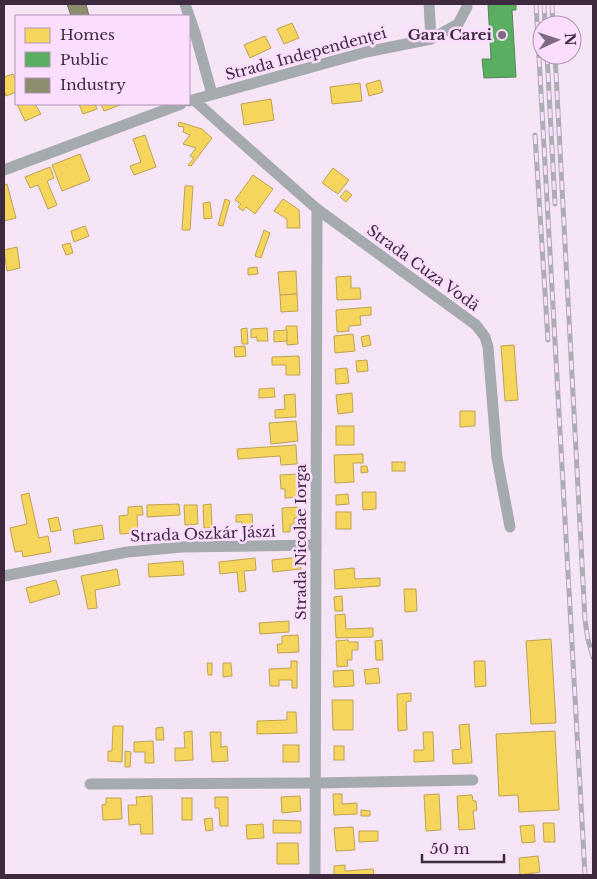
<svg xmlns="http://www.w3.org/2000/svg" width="597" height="879" font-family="'Libre Baskerville',serif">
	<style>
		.homes { fill: #f6d55c; stroke: #bea253 }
		.public { fill: #5aae61; stroke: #518657 }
		.industry { fill: #8c8c6e; stroke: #746f60 }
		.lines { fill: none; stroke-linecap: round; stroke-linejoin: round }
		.minor { stroke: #a5aaaf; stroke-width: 11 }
		.rail-casing { stroke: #aeacb5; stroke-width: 5 }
		.rail { stroke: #fbddfe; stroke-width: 3; stroke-dasharray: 9; stroke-linecap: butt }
		.poi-dot { fill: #7d6b7f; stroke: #fbddfe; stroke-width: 2 }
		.labels { text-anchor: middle; stroke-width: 5; stroke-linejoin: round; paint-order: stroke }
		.poi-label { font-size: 15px; font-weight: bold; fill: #3d2a3f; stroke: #fbddfe; text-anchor: end }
		.street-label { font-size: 15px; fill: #3d2a3f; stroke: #fbddfe }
	</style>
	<rect width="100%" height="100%" fill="#f5e5f6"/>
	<g class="homes">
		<path d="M292 23 299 38 284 44 277 29Z"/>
		<path d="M265 36 271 48 250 58 244 45Z"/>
		<path d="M13 74 16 81V92L6 96 4 91V77Z"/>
		<path d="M380 80 383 92 369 96 366 84Z"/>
		<path d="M360 83 362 101 332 104 330 87Z"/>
		<path d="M271 99 274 120 244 125 241 104Z"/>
		<path d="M17 104H35L41 114 25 121Z"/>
		<path d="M79 104H95L97 109 83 114Z"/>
		<path d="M101 104H123L104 111Z"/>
		<path d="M179 122 202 129 212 138 191 166 188 165 194 158 190 156 196 148 183 144 190 135 183 132 184 127 178 126Z"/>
		<path d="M145 135 156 167 134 175 130 166 141 162 133 139Z"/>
		<path d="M80 154 90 180 62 191 52 165Z"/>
		<path d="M50 167 54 178 47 181 57 205 48 209 38 185 30 188 25 177Z"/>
		<path d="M333 168 349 180 338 194 322 183Z"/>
		<path d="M253 175 273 189 255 214 246 207 243 211 238 207 241 204 235 200Z"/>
		<path d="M7 184 16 218 4 221V185Z"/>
		<path d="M185 186H193L190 230H182Z"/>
		<path d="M346 190 352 195 346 202 340 197Z"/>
		<path d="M225 199 230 201 223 226 218 225Z"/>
		<path d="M283 199 299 210 300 228H287V219L274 211Z"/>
		<path d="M210 202 212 218 204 219 203 203Z"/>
		<path d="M85 226 89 236 74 242 71 231Z"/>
		<path d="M264 230 270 233 261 258 255 256Z"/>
		<path d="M70 243 73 253 66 255 62 245Z"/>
		<path d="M17 247 20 268 7 271 4 250Z"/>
		<path d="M257 267 258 274 248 275V268Z"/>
		<path d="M296 271 297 294 280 295 278 272Z"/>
		<path d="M351 276V288H360L361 299 337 300 336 277Z"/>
		<path d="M297 294 298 311 281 312 280 295Z"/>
		<path d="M371 307V315L360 316 361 325 349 326V331L337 332 336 310Z"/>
		<path d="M286 326H297L298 344 287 345Z"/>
		<path d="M247 328 248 344H242L241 329Z"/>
		<path d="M267 328 268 341H257V337L251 338V329Z"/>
		<path d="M287 330V341L274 342V331Z"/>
		<path d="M353 334 355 351 335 353 334 336Z"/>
		<path d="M369 335 371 345 363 347 361 337Z"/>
		<path d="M514 345 518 400 505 401 501 346Z"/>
		<path d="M245 346 246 356 235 357 234 347Z"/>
		<path d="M299 356 300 375H286V365H272V357Z"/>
		<path d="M367 360 368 371 357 372 356 361Z"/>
		<path d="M347 368 349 383 336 384 335 369Z"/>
		<path d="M274 388 275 397 259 398V389Z"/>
		<path d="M352 393 353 412 338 414 336 395Z"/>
		<path d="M295 394 296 417 275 418V410L285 409 284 395Z"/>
		<path d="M460 411H475V426L460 427Z"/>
		<path d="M296 421 298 441 271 444 269 423Z"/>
		<rect x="336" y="426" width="18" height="19"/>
		<path d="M296 445 297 464 281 465 280 456 238 459 237 449Z"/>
		<path d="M363 454V463H353L354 482 335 483 334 455Z"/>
		<rect x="392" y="462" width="13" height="9"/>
		<path d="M361 466H367L368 472 361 473Z"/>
		<path d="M300 474V497L285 498V489H281L280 475Z"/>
		<path d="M362 492H376V509L363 510Z"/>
		<path d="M29 493 39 538 48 536 51 552 23 557 22 551 15 552 10 528 27 524 21 495Z"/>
		<path d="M348 494 349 504 336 505V495Z"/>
		<path d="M179 504 180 515 147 517V505Z"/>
		<path d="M211 504 212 528H204L203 505Z"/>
		<path d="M184 505H197L198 524 185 525Z"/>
		<path d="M142 506 143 515H137L138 533 120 534 119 516 128 515V507Z"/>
		<path d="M298 507V518H294V525H290V532H283L282 508Z"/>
		<rect x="336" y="512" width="15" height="17"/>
		<path d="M252 514 253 531H242V522H236V515Z"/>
		<path d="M58 517 61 530 51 532 48 519Z"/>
		<path d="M102 525 104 539 75 544 73 530Z"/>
		<path d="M300 557 301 569 273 572 272 560Z"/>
		<path d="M255 558 256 570 244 571 246 591 239 592 237 572 220 574 219 562Z"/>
		<path d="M183 561 184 575 149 577 148 564Z"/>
		<path d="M354 568 355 579 380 578V586L335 589 334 570Z"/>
		<path d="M117 569 120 585 95 590 97 608 88 609 81 576Z"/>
		<path d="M56 580 60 594 30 603 26 588Z"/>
		<path d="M404 589H416L417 611 405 612Z"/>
		<path d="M342 596 343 611H335L334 597Z"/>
		<path d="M345 614 346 629 373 628V637L336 638 335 615Z"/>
		<path d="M289 621V632L260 634 259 623Z"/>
		<path d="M298 635 299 652 278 653 277 644H282V636Z"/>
		<path d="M551 639 556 723 531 724 526 641Z"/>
		<path d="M348 640 349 642H358V650H352V660H347L348 666 337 667 336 641Z"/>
		<path d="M382 640 383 660H376L375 641Z"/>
		<path d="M291 661H297V688H292V680H279V686H270L269 669 291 668Z"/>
		<path d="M474 661H485L486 686 475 687Z"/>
		<path d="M207 663H212V675H208Z"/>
		<path d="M223 663H231L232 676 223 677Z"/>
		<path d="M378 668 380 683 366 684 364 670Z"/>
		<path d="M353 670 354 686 334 687 333 671Z"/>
		<path d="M411 693V701L406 702 407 730 398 731 397 694Z"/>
		<path d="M332 700H353V730H333Z"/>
		<path d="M287 712H296L297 733 257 734V721L287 720Z"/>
		<path d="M469 724 472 763 453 764 452 750 461 749 459 725Z"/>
		<path d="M113 726H123L122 762 108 761V751H112Z"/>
		<path d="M163 727 164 740H156V728Z"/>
		<path d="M192 731 193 760 175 761V748H185L184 732Z"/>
		<path d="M555 731 559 810 519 812 518 795 499 796 496 734Z"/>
		<path d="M210 732H221V747L227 746 228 761 212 762Z"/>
		<path d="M423 732H433L434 761 414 762V750H424Z"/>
		<path d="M153 741 154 763H145V752H134V742Z"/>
		<rect x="283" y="745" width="16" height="17"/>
		<rect x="334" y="746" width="10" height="14"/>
		<path d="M125 751 131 752 130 767H125Z"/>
		<path d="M333 794H342V804L357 803V814L334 815Z"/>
		<path d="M439 794 441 830 426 831 424 795Z"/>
		<path d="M472 795 473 801H476L477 810 473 811 475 829 459 830 457 796Z"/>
		<path d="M152 796 153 834H141L140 824 129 825 128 805H137L136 797Z"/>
		<path d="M300 796 301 811 282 813 281 797Z"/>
		<path d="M215 797H228V826H220L219 808H215Z"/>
		<path d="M106 798H121L122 819 103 820 102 805 106 804Z"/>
		<rect x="182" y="798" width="10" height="22"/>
		<path d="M361 810 370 811V816H361Z"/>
		<path d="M212 818 213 830 206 831 204 819Z"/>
		<path d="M273 820 301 821V833H273Z"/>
		<path d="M543 823H554L555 842H544Z"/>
		<path d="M263 824 264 838 247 839 246 825Z"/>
		<path d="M534 825 535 842 522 843 520 826Z"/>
		<path d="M353 827 355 850 336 851 334 828Z"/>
		<path d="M359 831H378V841L359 842Z"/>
		<path d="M277 843H298L299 864H277Z"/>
		<path d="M538 856 540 872 520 875 519 858Z"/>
		<path d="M345 865V871L373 869 374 875H334V866Z"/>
	</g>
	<path class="public" d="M488 4H516V10H512L516 77 484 78 482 59H491Z"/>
	<path class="industry" d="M67 4H86L89 16H71Z"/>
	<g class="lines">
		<g class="minor">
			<path d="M185 4 195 33 212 94"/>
			<path d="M429 4 431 39"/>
			<path d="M194 100 223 126 317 209 476 325 485 337 488 347 497 458 510 527"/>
			<path d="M189 101 366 52 431 39 458 24 467 7V4"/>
			<path d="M4 170 181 104"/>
			<path d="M4 576 127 552 182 547 316 545"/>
			<path d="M90 784 316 783 473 780"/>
			<path d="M315 875 317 209"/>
		</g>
		<g class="rail-casing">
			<g id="rail">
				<path d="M536 4 585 875"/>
				<path d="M544 4 545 25"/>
				<path d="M552 4 553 25"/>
				<path d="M547 55 555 204"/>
				<path d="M555 55 585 620 588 640 593 657"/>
				<path d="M535 135 548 340"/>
			</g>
		</g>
		<use href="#rail" class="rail"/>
	</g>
	<circle class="poi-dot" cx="502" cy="35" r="5"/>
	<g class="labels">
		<g class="poi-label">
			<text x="492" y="40">Gara Carei</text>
		</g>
		<g class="street-label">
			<text transform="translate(306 54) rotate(-15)" y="5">Strada Independenței</text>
			<text transform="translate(423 268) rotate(36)" y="5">Strada Cuza Vodă</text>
			<text transform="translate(203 534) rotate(-2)" y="5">Strada Oszkár Jászi</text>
			<text transform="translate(301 542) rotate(-90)" y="5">Strada Nicolae Iorga</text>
		</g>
	</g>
	<rect width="597" height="879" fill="none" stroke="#3d2a3f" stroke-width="10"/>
	<rect x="15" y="15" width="175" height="90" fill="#fbddfe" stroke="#af95b2"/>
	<rect x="25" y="28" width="25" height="15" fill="#f6d55c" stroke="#af95b2"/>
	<text x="60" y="40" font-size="15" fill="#3d2a3f">Homes</text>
	<rect x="25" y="52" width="25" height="15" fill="#5aae61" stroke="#af95b2"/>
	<text x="60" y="65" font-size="15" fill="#3d2a3f">Public</text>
	<rect x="25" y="78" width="25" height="15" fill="#8c8c6e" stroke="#af95b2"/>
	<text x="60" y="90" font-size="15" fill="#3d2a3f">Industry</text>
	<g transform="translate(557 40) rotate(87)"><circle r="24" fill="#fbddfe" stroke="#af95b2"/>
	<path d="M0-4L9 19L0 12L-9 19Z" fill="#7d6b7f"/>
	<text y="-8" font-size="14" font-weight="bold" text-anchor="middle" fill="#3d2a3f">N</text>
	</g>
	<path d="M422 854v8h82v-8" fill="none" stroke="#3d2a3f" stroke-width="2.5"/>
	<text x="430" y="854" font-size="15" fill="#3d2a3f" stroke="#fbddfe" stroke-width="4" paint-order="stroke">50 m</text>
</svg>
